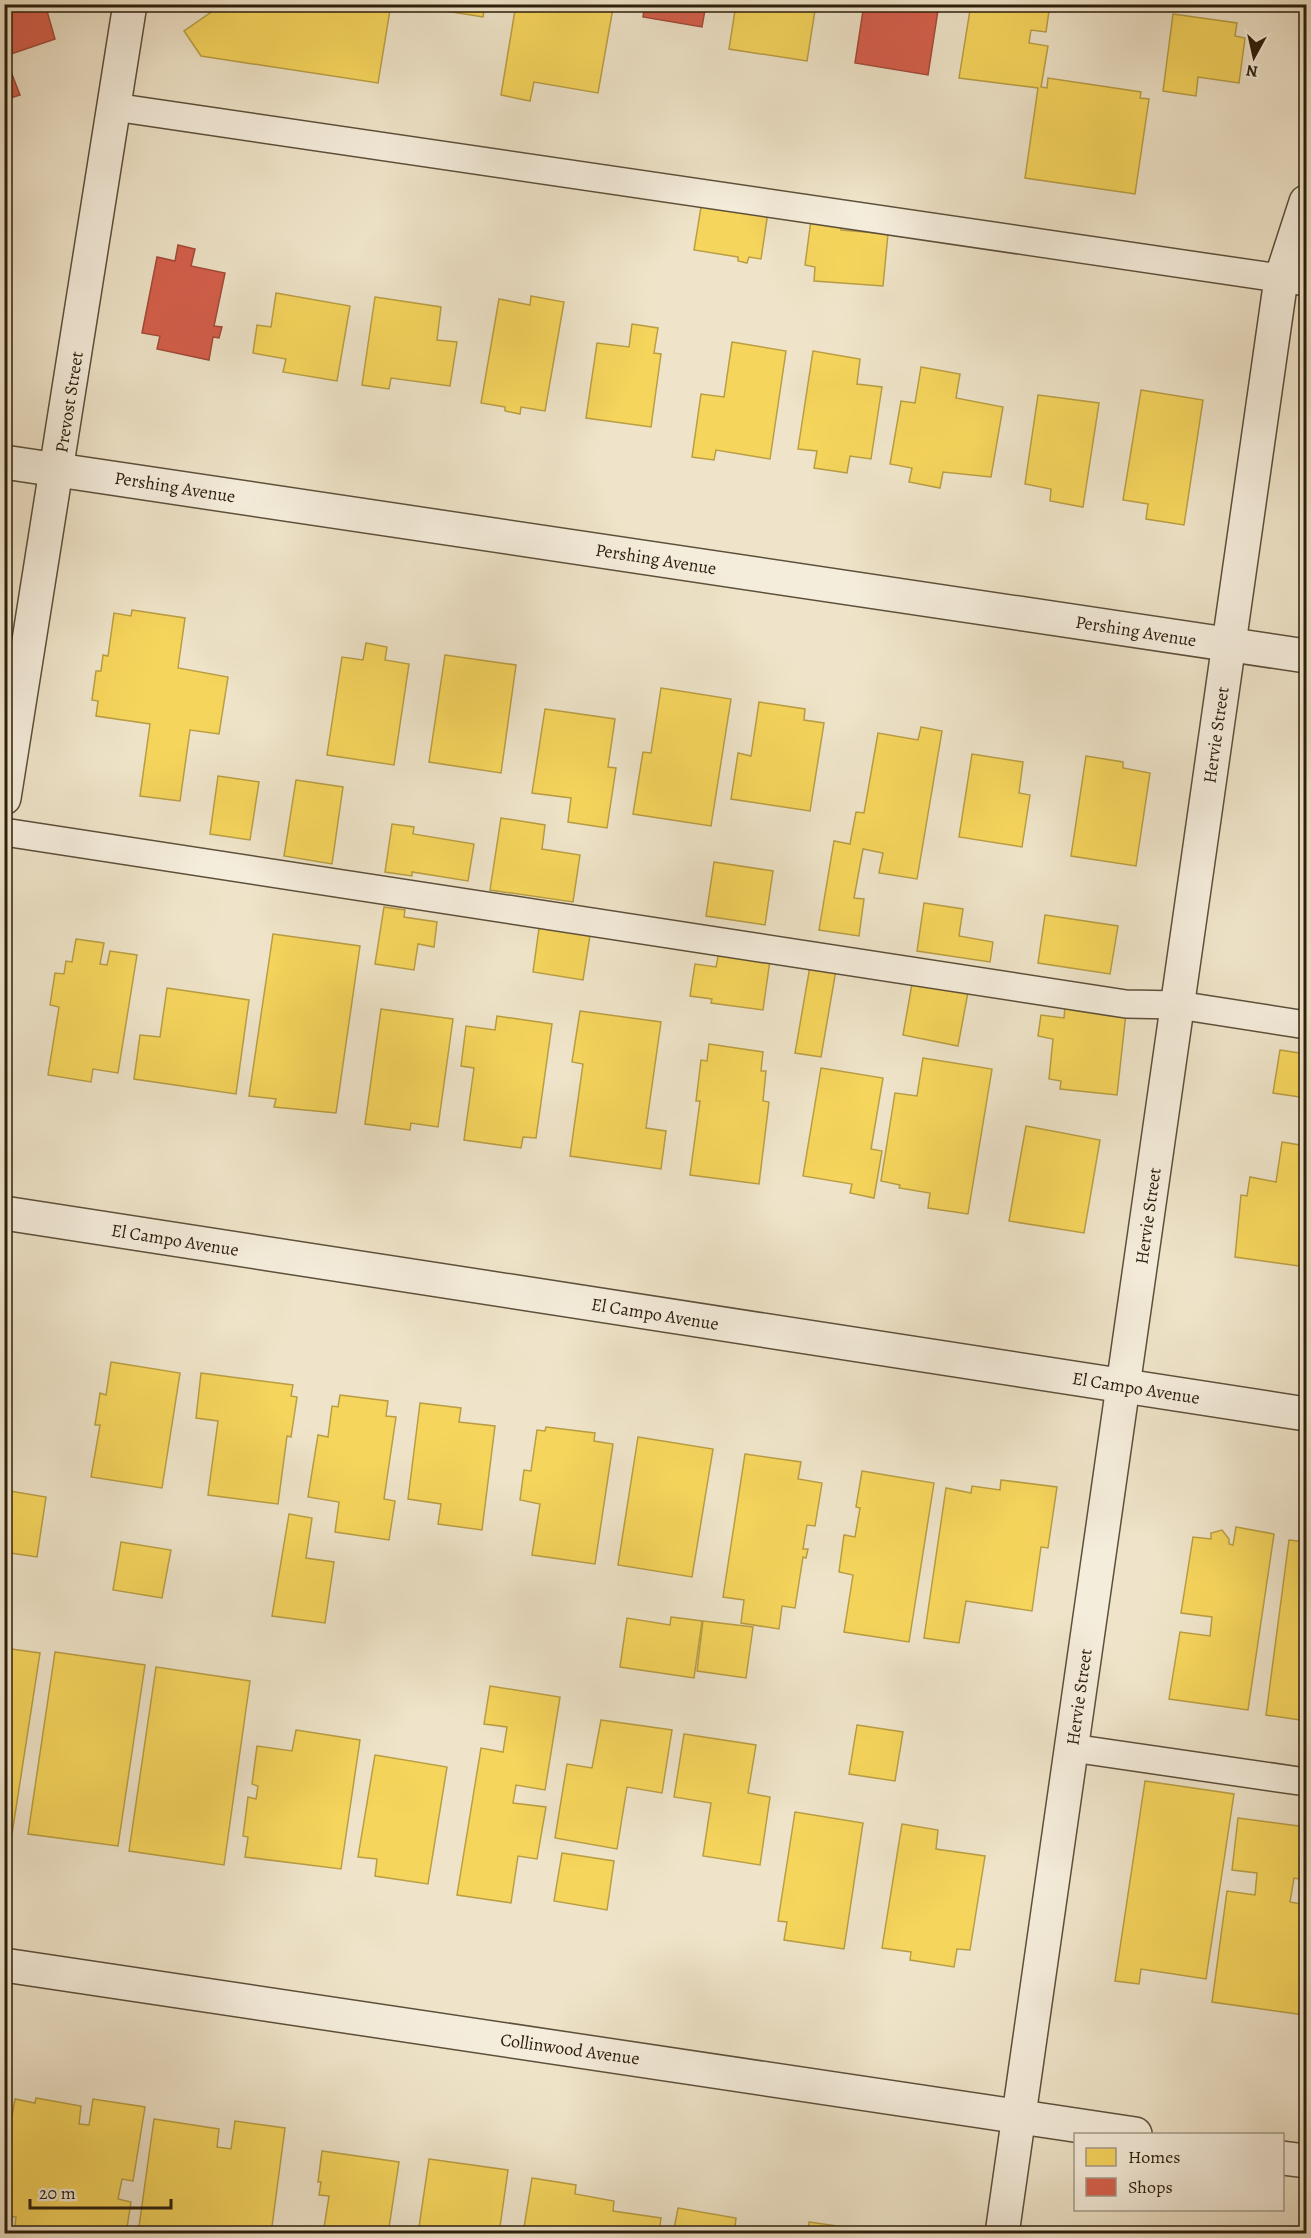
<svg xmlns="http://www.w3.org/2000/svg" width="1311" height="2238" font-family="Alegreya,serif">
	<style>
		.homes { fill: #f6d55c; stroke: #b99e44; stroke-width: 1.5 }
		.shops { fill: #d6604d; stroke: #a34c39; stroke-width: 1.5 }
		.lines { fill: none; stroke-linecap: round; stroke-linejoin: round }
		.service-casing { stroke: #5d503a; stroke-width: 30 }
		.minor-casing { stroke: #5d503a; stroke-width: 36 }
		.service { stroke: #f5eddc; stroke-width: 27 }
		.minor { stroke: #f5eddc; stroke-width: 33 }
		.labels { text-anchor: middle; stroke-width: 6; stroke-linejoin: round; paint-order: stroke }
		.street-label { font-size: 18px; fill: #2c1e0b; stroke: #f5eddc }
	</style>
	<rect width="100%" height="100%" fill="#efe4c9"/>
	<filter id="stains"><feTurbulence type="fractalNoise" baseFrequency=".00333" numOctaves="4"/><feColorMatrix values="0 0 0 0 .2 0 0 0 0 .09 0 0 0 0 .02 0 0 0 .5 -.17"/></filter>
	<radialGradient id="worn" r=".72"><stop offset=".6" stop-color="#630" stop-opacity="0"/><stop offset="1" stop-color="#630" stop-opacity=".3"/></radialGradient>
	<g class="homes">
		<path d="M223 4H391L378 83 201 56 184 31Z"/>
		<path d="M401 4H485L483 17Z"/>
		<path d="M516 4H590L613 8 598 93 534 82 530 101 501 95Z"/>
		<path d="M736 4H816L807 61 729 49Z"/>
		<path d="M971 4H1050L1046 32 1031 30 1029 43 1048 46 1041 87 1047 88 1048 78 1141 92 1140 98 1149 99 1135 194 1025 178 1038 88 959 78Z"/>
		<path d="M1173 14 1237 23 1235 36 1245 38 1239 83 1198 77 1196 96 1163 91Z"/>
		<path d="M702 201 768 212 761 259 749 257 747 263 738 261V257L694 250Z"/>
		<path d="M811 220 841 225V230L888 234 883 286 814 281 815 267 805 265Z"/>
		<path d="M276 293 350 306 337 381 283 372 286 359 253 353 257 325 271 327Z"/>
		<path d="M531 296 564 302 545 411 521 407 520 414 505 411V407L481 403 499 299 530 305Z"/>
		<path d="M375 297 441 307 437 340 457 342 450 386 391 378 389 389 362 385Z"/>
		<path d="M632 324 658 328 654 353 661 354 651 427 586 418 597 343 629 347Z"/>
		<path d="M732 342 786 351 770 459 716 450 714 460 692 457 701 394 724 397Z"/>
		<path d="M813 351 860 359 857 384 882 387 871 459 850 456 847 473 814 468 817 451 798 449Z"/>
		<path d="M921 367 960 374 956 398 1003 407 991 477 943 472 940 488 909 482 912 468 890 464 901 401 915 403Z"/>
		<path d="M1141 390 1203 400 1184 525 1146 519 1148 504 1123 500Z"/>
		<path d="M1038 395 1099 403 1083 507 1050 501 1051 489 1025 484Z"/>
		<path d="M132 610 185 618 178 668 228 677 219 734 190 730 180 801 140 796 150 724 96 716 98 701 92 700 96 671H101L103 655 108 656 114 613 131 616Z"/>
		<path d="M366 643 387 647 385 660 409 664 394 765 327 755 342 657 363 660Z"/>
		<path d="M445 655 516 665 501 773 429 762Z"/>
		<path d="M661 688 731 699 711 826 633 814 643 752 651 753Z"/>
		<path d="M759 702 805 709 804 720 824 723 810 811 731 799 738 753 751 756Z"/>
		<path d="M545 709 615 719 608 767 616 768 607 828 568 822 571 798 532 793Z"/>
		<path d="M921 727 942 731 917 879 879 873 883 853 863 849 854 898 864 899 859 936 819 930 834 841 850 844 856 812 864 813 878 733 918 740Z"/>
		<path d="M972 754 1023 762 1019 793 1030 795 1022 847 959 837Z"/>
		<path d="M1086 756 1123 762V768L1150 773 1136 866 1071 856Z"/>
		<path d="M218 776 259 782 250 840 210 834Z"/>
		<path d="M296 780 343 787 332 864 284 856Z"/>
		<path d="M501 818 545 825 542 849 580 855 573 902 490 890Z"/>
		<path d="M392 824 414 827 413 834 474 844 468 881 412 872V876L385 872Z"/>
		<path d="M714 862 773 871 765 925 706 916Z"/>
		<path d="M924 903 963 909 959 936 993 942 990 962 917 951Z"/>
		<path d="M384 907 405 910 404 917 437 922 434 947 418 944 414 970 375 964Z"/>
		<path d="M1045 915 1118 926 1110 974 1038 963Z"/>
		<path d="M540 921 591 929 583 980 533 972Z"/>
		<path d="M273 934 360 946 336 1113 274 1107 276 1099 249 1096Z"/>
		<path d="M76 939 104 943 100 964 107 965 110 951 137 955 118 1073 93 1069 91 1082 48 1075 59 1007 50 1005 55 973 64 974 66 961 72 962Z"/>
		<path d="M719 952 770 960 763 1010 711 1003 712 999 690 996 695 964 716 967Z"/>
		<path d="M810 966 836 970 821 1057 795 1053Z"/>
		<path d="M913 978 969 987 958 1046 903 1035Z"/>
		<path d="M167 988 249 1000 236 1094 134 1079 140 1035 160 1037Z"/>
		<path d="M1065 1007 1126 1013 1117 1095 1060 1089 1061 1081 1049 1079 1053 1039 1038 1036 1041 1015 1064 1018Z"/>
		<path d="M381 1009 453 1019 438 1127 411 1123 410 1130 365 1124Z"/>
		<path d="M580 1011 661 1022 646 1128 666 1131 661 1169 570 1156 583 1064 572 1062Z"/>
		<path d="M497 1016 552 1024 536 1138 523 1137 521 1148 464 1140 474 1068 461 1066 466 1026 495 1030Z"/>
		<path d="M709 1044 763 1052 761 1071H766L763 1101 769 1102 759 1184 690 1175 700 1101H696L701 1060 707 1061Z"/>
		<path d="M1280 1050 1306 1054V1098L1273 1093Z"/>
		<path d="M923 1058 992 1069 968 1214 928 1208 930 1193 899 1188 900 1185 881 1181 895 1093 917 1096Z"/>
		<path d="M821 1068 883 1078 871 1149 882 1151 874 1198 850 1193 852 1184 803 1176Z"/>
		<path d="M1026 1126 1100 1140 1084 1233 1009 1221Z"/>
		<path d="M1282 1142 1306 1146V1267L1235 1257 1241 1195 1247 1196 1250 1177 1276 1182Z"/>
		<path d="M111 1362 180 1373 162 1488 91 1477 100 1425H95L100 1393 106 1395Z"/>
		<path d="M201 1373 293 1385 291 1396 297 1397 291 1437 287 1436 278 1504 208 1495 218 1421 196 1418Z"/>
		<path d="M340 1395 388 1401 386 1416 396 1417 384 1499 395 1501 389 1540 335 1532 339 1502 308 1497 318 1435 328 1437 332 1406 338 1407Z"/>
		<path d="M420 1403 461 1408 459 1422 495 1426 482 1530 438 1524 441 1504 408 1499Z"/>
		<path d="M546 1427 595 1433 594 1441 613 1444 595 1564 532 1555 540 1504 520 1500 524 1470 531 1471 537 1430 545 1431Z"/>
		<path d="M638 1437 713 1449 692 1577 618 1565Z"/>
		<path d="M745 1454 801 1462 798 1479 822 1483 815 1526 807 1525 803 1549H808L806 1558 803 1557 795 1608 782 1606 779 1629 741 1623 744 1600 723 1597Z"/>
		<path d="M862 1471 934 1483 909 1642 844 1632 853 1575 839 1572 844 1535 855 1537 860 1508 856 1507Z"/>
		<path d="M1001 1480 1057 1487 1048 1548 1041 1547 1032 1611 966 1601 959 1643 924 1638 946 1488 971 1493 972 1486 1000 1490Z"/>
		<path d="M4 1490 46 1497 37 1557 4 1552Z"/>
		<path d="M289 1514 312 1518 306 1558 334 1562 325 1623 272 1616Z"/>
		<path d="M1236 1527 1274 1534 1248 1710 1169 1699 1180 1632 1210 1636 1212 1617 1181 1613 1193 1537 1211 1539V1533L1222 1530 1229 1539V1544L1233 1545Z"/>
		<path d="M1289 1540 1306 1542V1721L1266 1715Z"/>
		<path d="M121 1542 171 1550 162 1598 113 1590Z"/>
		<path d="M671 1617 702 1621 694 1678 620 1667 627 1618 670 1625Z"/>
		<path d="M703 1621 753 1627 746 1678 697 1671Z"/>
		<path d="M4 1648 40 1653 12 1834 4 1833Z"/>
		<path d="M55 1652 145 1665 118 1846 28 1834Z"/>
		<path d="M156 1667 250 1681 224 1865 129 1851Z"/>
		<path d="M490 1686 560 1697 545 1790 516 1785 513 1803 546 1807 537 1859 518 1856 511 1903 457 1895 481 1748 503 1752 507 1727 484 1724Z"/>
		<path d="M601 1720 672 1730 662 1793 627 1787 617 1849 555 1838 567 1764 592 1768Z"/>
		<path d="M857 1725 903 1732 895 1781 849 1774Z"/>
		<path d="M296 1730 360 1740 341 1869 245 1857 248 1837 243 1836 248 1797 256 1799 258 1786 252 1784 257 1746 292 1751Z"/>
		<path d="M684 1734 756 1745 748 1793 770 1797 760 1865 703 1856 711 1803 674 1797Z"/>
		<path d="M375 1755 447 1767 428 1884 375 1876 377 1859 358 1857Z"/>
		<path d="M1145 1781 1234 1794 1206 1979 1141 1969 1139 1984 1115 1981Z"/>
		<path d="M795 1812 863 1823 844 1949 784 1940 787 1922 778 1921Z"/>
		<path d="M1238 1818 1306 1827V1880L1294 1878 1290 1902 1306 1905 1304 2015 1212 2002 1227 1891 1255 1895 1257 1873 1232 1870Z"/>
		<path d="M902 1824 938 1830 936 1849 985 1856 970 1950 957 1949 954 1967 910 1960 911 1952 882 1948Z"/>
		<path d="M562 1853 614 1861 607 1910 554 1901Z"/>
		<path d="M36 2098 81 2106 79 2124 89 2125 93 2099 145 2107 133 2181 122 2179 118 2199 131 2202 126 2234H14L16 2217 4 2216V2162L15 2099 35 2103Z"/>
		<path d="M154 2119 219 2129 217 2147 231 2149 235 2121 285 2128 271 2234H138Z"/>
		<path d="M322 2151 399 2162 388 2234H323L329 2196 319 2195 321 2182H318Z"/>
		<path d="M429 2159 508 2170 499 2234H418Z"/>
		<path d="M532 2178 576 2185 575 2194 614 2201 613 2211 661 2218 659 2234H523Z"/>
		<path d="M678 2208 736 2218 734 2234H673Z"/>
		<path d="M809 2222 880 2232 879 2234H808Z"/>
	</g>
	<g class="shops">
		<path d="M4 4H45L55 39 5 56 20 95 4 100Z"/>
		<path d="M645 4H706L702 27 643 17Z"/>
		<path d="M864 4H939L928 75 855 63Z"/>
		<path d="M178 245 195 249 191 266 225 273 214 326 222 327 219 338 213 337 209 360 157 349 160 336 142 333 157 257 175 261Z"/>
	</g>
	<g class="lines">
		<g class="service-casing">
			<g id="service">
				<path d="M114 107 1306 282"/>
				<path d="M4 832 1126 1004 1178 1005 1306 1025"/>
				<path d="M1072 1748 1306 1782"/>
			</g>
		</g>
		<g class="minor-casing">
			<g id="minor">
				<path d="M4 462 1306 656"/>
				<path d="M4 798 130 4"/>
				<path d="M4 1213 1306 1414"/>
				<path d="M4 1965 1135 2134"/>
				<path d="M1282 2158 1306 2161"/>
				<path d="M1002 2234 1281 279 1306 202"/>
			</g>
		</g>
		<use href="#service" class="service"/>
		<use href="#minor" class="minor"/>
	</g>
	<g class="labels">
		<g class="street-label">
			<text transform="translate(69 402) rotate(-81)" y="6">Prevost Street</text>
			<text transform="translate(175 487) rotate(9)" y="6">Pershing Avenue</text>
			<text transform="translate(656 559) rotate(9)" y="6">Pershing Avenue</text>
			<text transform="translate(1136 631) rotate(9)" y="6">Pershing Avenue</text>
			<text transform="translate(1216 735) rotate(-82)" y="6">Hervie Street</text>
			<text transform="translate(1148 1216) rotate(-82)" y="6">Hervie Street</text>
			<text transform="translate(175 1240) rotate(9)" y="6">El Campo Avenue</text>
			<text transform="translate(655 1314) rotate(9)" y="6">El Campo Avenue</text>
			<text transform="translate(1136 1388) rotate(9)" y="6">El Campo Avenue</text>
			<text transform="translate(1079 1697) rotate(-82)" y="6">Hervie Street</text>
			<text transform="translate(570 2049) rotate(8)" y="6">Collinwood Avenue</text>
		</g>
	</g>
	<rect width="1311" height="2238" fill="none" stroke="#efe4c9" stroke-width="24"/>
	<rect x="6" y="6" width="1299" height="2226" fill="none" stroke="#2c1e0b" stroke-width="3"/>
	<rect x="12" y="12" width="1287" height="2214" fill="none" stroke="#2c1e0b" stroke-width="1.5"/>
	<rect x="1074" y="2133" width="210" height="78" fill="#f5eddc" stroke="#a59a88" stroke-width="1.5"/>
	<rect x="1086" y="2148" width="30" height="18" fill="#f6d55c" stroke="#a59a88" stroke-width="1.5"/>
	<text x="1128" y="2163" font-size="18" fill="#2c1e0b">Homes</text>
	<rect x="1086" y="2178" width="30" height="18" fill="#d6604d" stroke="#a59a88" stroke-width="1.5"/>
	<text x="1128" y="2193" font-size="18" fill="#2c1e0b">Shops</text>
	<g transform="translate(1254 57) rotate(188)" stroke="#f5eddc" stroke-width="4.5" paint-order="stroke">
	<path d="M0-4.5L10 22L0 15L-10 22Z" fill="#2c1e0b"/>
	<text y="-9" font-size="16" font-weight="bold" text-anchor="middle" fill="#2c1e0b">N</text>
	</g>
	<path d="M30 2199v9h141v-9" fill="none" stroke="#2c1e0b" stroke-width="3"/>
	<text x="39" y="2199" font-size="18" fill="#2c1e0b" stroke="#f5eddc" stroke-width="4.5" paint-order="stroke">20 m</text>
	<rect width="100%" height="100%" filter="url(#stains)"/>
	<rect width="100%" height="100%" fill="url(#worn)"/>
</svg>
